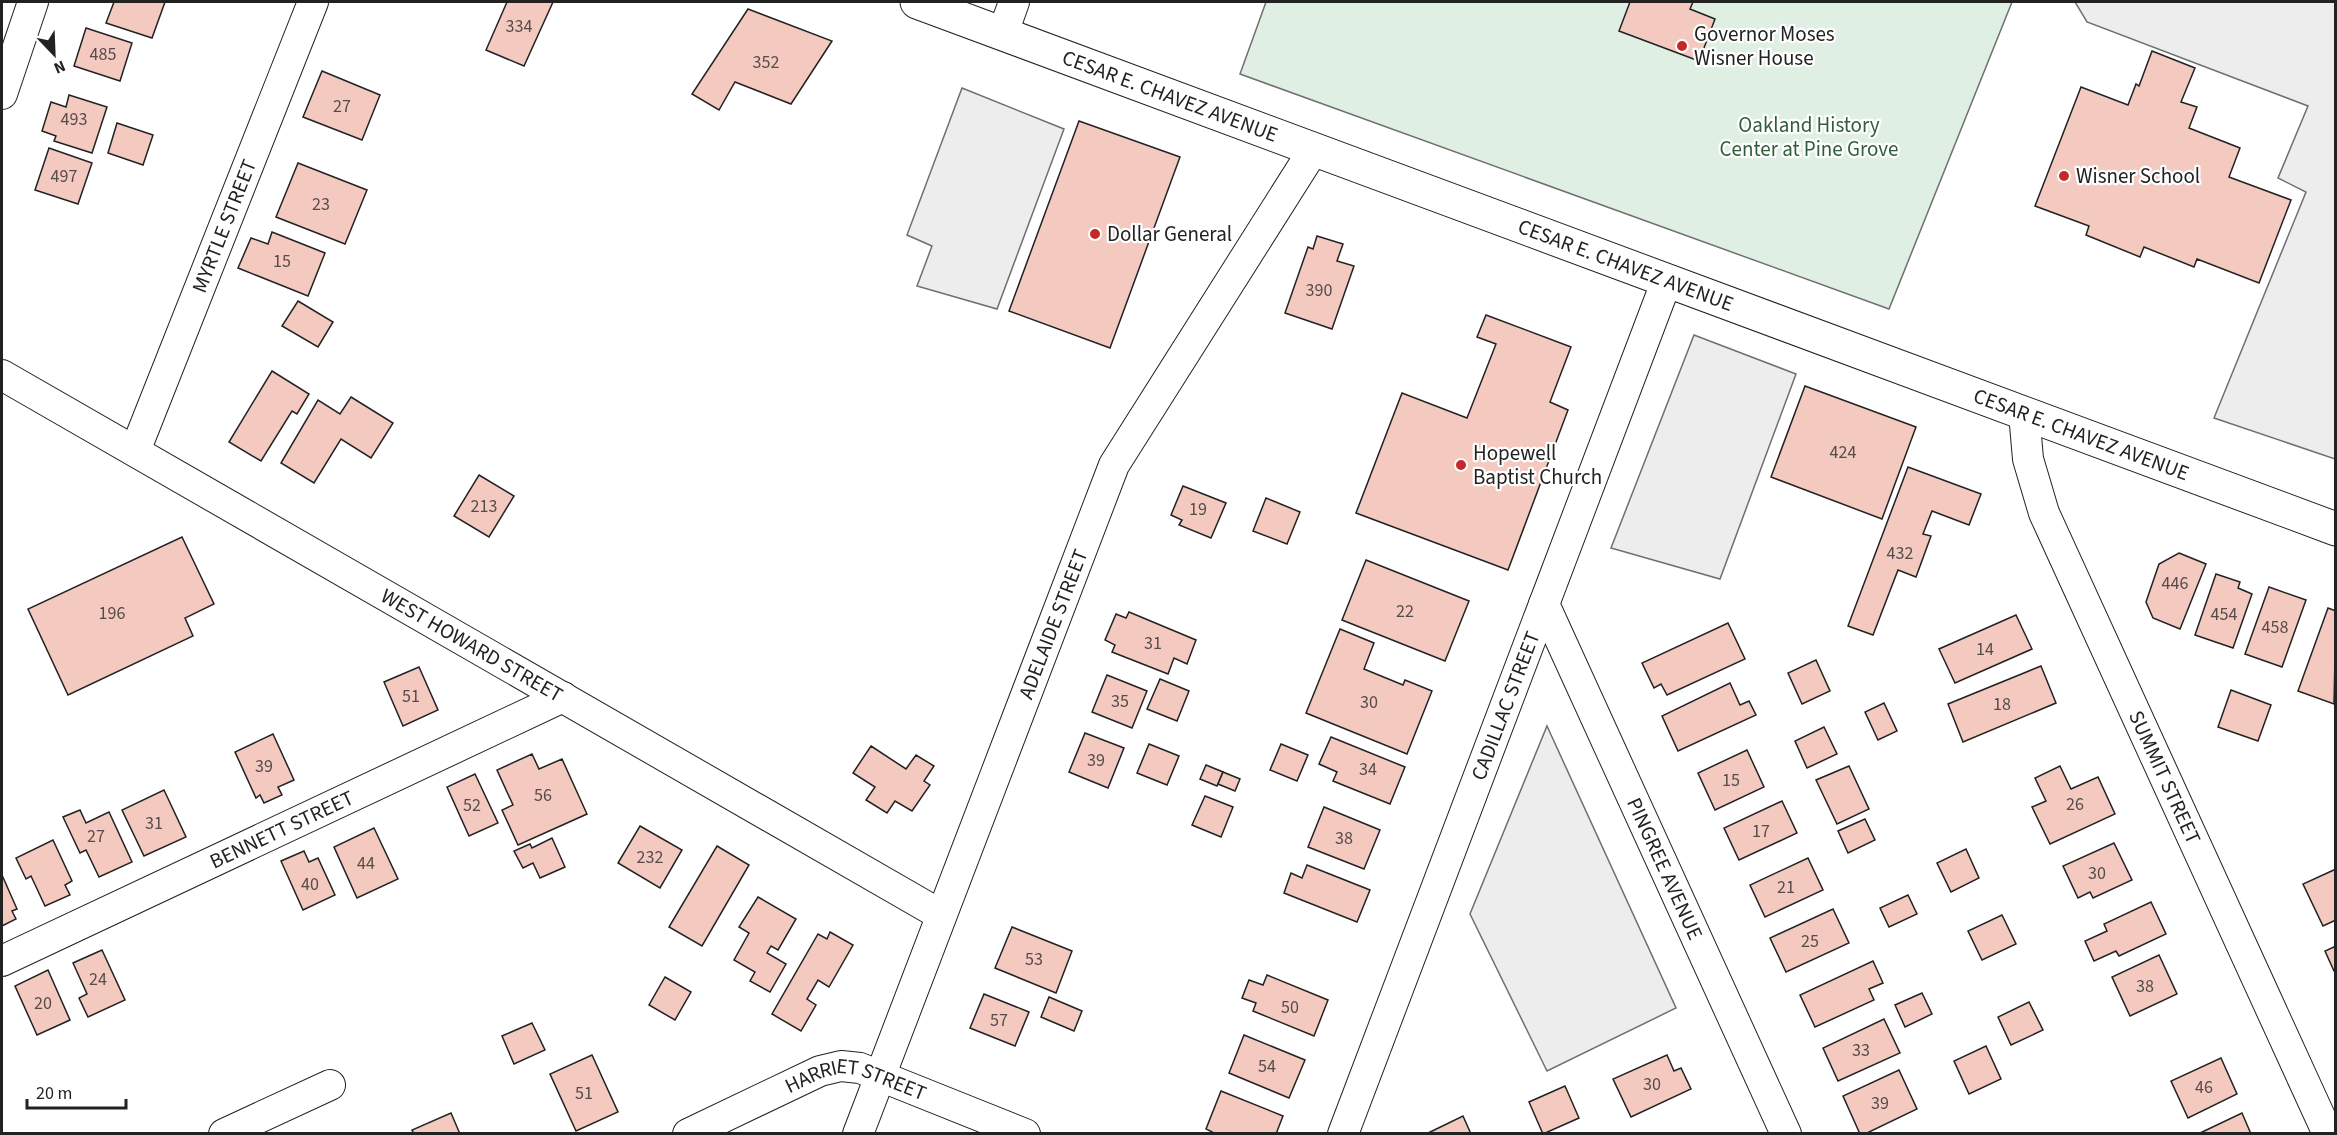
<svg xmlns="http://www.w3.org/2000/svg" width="2337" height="1135" font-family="'Source Sans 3',sans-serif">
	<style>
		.green { fill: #e0efe3; stroke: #6f6f6f; stroke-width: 1.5 }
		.parking { fill: #ededed; stroke: #6f6f6f; stroke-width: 1.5 }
		.building { fill: #f3c9c0; stroke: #222; stroke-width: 1.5 }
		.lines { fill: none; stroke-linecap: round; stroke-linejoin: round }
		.minor-casing { stroke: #222; stroke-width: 32 }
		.primary-casing { stroke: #222; stroke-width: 35 }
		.minor { stroke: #fff; stroke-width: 30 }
		.primary { stroke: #fff; stroke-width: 33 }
		.poi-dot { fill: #c62828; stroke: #fff; stroke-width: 2 }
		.labels { text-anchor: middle; stroke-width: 4.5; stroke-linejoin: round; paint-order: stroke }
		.number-label { font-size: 18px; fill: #564c4a }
		.poi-label { font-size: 21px; fill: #222; stroke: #fff; text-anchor: start }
		.street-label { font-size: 21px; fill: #222; stroke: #fff }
		.park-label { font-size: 21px; fill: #2f5e38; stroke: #fff }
	</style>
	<rect width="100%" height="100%" fill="#fff"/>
	<path class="green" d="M1266 2H2012L1889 309 1240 74Z"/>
	<g class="parking">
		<path d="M2075 2H2335V459L2214 418 2306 192 2278 178 2308 106 2087 22Z"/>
		<path d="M962 88 1064 129 997 309 917 286 932 246 907 235Z"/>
		<path d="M1694 335 1796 374 1720 579 1611 548Z"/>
		<path d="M1547 726 1676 1008 1547 1071 1470 914Z"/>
	</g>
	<g class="building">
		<path d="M114 2H165L152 38 106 23Z"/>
		<path d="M507 2H553L524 66 486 50Z"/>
		<path d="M1630 2H1693L1690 9 1715 19 1699 61 1619 31Z"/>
		<path d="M748 9 832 41 791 104 735 82 719 110 692 94Z"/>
		<path d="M86 28 132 43 120 81 74 66Z"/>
		<path d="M2152 51 2195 68 2181 102 2197 107 2189 128 2240 148 2229 177 2291 200 2259 283 2197 259 2194 267 2144 247 2140 257 2086 235 2089 226 2035 206 2081 87 2128 105 2136 84 2139 86Z"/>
		<path d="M322 71 380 95 362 140 303 117Z"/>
		<path d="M69 95 107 107 92 153 54 141 56 136 42 131 51 102 66 107Z"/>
		<path d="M1079 121 1180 157 1110 348 1009 311Z"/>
		<path d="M117 123 153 135 143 165 108 153Z"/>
		<path d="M49 148 92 163 78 204 35 190Z"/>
		<path d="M298 163 367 190 345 244 276 217Z"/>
		<path d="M272 232 325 253 308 296 238 268 251 238 268 244Z"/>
		<path d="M1317 236 1343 244 1337 261 1354 266 1332 329 1285 313 1308 247 1313 249Z"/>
		<path d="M298 301 333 322 318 347 282 326Z"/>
		<path d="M1486 315 1571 347 1550 402 1568 410 1508 570 1356 513 1402 393 1467 418 1496 344 1477 337Z"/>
		<path d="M272 371 309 394 297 414 292 411 261 461 229 442Z"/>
		<path d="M1805 386 1916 427 1882 519 1771 477Z"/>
		<path d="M351 397 393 423 371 458 341 439 314 483 281 463 318 400 340 414Z"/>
		<path d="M1908 467 1981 494 1969 525 1932 511 1923 534 1931 536 1916 577 1898 570 1873 635 1848 626Z"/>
		<path d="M479 475 514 496 489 537 454 516Z"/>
		<path d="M1183 486 1226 503 1211 538 1179 525 1182 520 1171 515Z"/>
		<path d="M1266 498 1300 512 1287 544 1253 531Z"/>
		<path d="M182 537 214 604 185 618 193 636 68 695 28 609Z"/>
		<path d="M2179 553 2206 564 2180 629 2153 618 2146 602 2159 564Z"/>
		<path d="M1366 560 1469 601 1445 661 1342 620Z"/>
		<path d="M2216 574 2240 582 2238 588 2252 594 2233 648 2195 635Z"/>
		<path d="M2269 587 2306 600 2282 667 2245 654Z"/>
		<path d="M2328 608 2336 611 2334 704 2298 691Z"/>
		<path d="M1129 612 1196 640 1187 664 1174 658 1168 674 1112 652 1115 645 1105 640 1116 614 1126 618Z"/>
		<path d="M2016 615 2032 649 1955 683 1939 649Z"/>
		<path d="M1728 623 1745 659 1667 695 1661 684 1654 688 1642 663Z"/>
		<path d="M1340 629 1374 643 1364 669 1403 685 1405 680 1432 691 1407 754 1306 713Z"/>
		<path d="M1816 660 1830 691 1802 704 1788 673Z"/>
		<path d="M2041 666 2056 703 1963 742 1948 704Z"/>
		<path d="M419 667 438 710 403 726 384 682Z"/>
		<path d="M1107 675 1147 691 1132 728 1092 712Z"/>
		<path d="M1160 679 1189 691 1177 721 1147 709Z"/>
		<path d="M1730 683 1740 705 1749 701 1756 715 1678 751 1662 716Z"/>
		<path d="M2231 690 2271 705 2258 741 2218 727Z"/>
		<path d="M1884 703 1897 731 1878 740 1865 712Z"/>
		<path d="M1824 727 1837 754 1807 768 1795 741Z"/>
		<path d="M1085 733 1124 748 1108 788 1069 772Z"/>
		<path d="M273 734 294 780 278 787 282 795 264 803 260 795 256 798 235 752Z"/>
		<path d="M1331 737 1405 767 1390 804 1333 781 1337 772 1319 764Z"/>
		<path d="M1149 744 1179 756 1167 785 1137 773Z"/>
		<path d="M1281 744 1308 755 1297 781 1270 770Z"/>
		<path d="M871 746 906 769 916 755 934 766 924 781 930 785 912 811 895 801 887 813 866 800 875 787 853 773Z"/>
		<path d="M1747 750 1764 787 1715 810 1698 773Z"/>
		<path d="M532 754 539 769 562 759 587 814 518 845 502 810 513 805 497 770Z"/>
		<path d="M1206 765 1223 772 1217 786 1200 779Z"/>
		<path d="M1849 766 1869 809 1837 824 1816 780Z"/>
		<path d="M2060 766 2071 789 2098 777 2115 814 2050 844 2032 807 2046 801 2035 778Z"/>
		<path d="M1223 772 1240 779 1235 791 1218 784Z"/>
		<path d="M475 774 498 823 469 836 447 787Z"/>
		<path d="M164 790 186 837 144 856 122 810Z"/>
		<path d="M1205 796 1233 807 1221 837 1192 825Z"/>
		<path d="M1782 801 1797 833 1739 860 1724 828Z"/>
		<path d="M1324 807 1380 830 1364 869 1308 847Z"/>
		<path d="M80 810 86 823 109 812 132 862 99 877 86 850 80 853 63 817Z"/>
		<path d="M1865 819 1875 840 1848 853 1838 831Z"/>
		<path d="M640 826 682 850 660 888 618 863Z"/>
		<path d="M374 828 398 879 357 898 334 847Z"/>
		<path d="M552 838 565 867 540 878 533 863 523 868 514 851 530 844 532 848Z"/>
		<path d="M53 840 72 881 65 885 70 895 45 906 31 876 26 879 16 858Z"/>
		<path d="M2114 843 2132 880 2093 898 2090 892 2078 898 2063 866Z"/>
		<path d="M717 846 749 865 702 946 669 927Z"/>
		<path d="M1966 849 1979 878 1951 892 1937 863Z"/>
		<path d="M304 851 309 862 318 858 335 895 303 910 281 861Z"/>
		<path d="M1808 858 1823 890 1765 917 1750 885Z"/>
		<path d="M1307 865 1370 890 1357 922 1284 893 1291 873 1302 878Z"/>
		<path d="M2336 869V920L2323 926 2303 884Z"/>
		<path d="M2 875 17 909 12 911 16 919 2 926Z"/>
		<path d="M1908 895 1917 914 1889 927 1880 908Z"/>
		<path d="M758 897 796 919 778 950 771 946 767 953 786 964 770 992 750 981 755 972 734 960 749 933 739 927Z"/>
		<path d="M2151 902 2166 934 2119 956 2116 951 2094 961 2085 941 2107 931 2104 924Z"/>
		<path d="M1833 909 1849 943 1786 972 1770 938Z"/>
		<path d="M2002 915 2016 944 1982 960 1968 931Z"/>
		<path d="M1012 927 1072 951 1056 993 995 968Z"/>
		<path d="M830 932 853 945 829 987 818 980 807 999 816 1005 801 1031 772 1014 818 934 827 939Z"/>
		<path d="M2336 946V971H2334L2325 951Z"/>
		<path d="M102 950 125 1000 88 1017 79 998 87 994 73 963Z"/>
		<path d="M2159 955 2177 994 2130 1016 2112 977Z"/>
		<path d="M1873 961 1883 983 1869 989 1874 1000 1815 1027 1800 995Z"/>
		<path d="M48 970 70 1020 37 1035 15 986Z"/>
		<path d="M1267 975 1328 1000 1314 1036 1253 1011 1256 1003 1242 998 1249 980 1263 985Z"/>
		<path d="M665 977 691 992 675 1020 649 1005Z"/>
		<path d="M1922 993 1932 1014 1905 1027 1895 1005Z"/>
		<path d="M984 994 1029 1012 1015 1046 970 1028Z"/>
		<path d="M1049 997 1082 1011 1074 1031 1041 1017Z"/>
		<path d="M2029 1002 2043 1030 2011 1045 1998 1017Z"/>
		<path d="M1884 1019 1900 1053 1838 1081 1823 1048Z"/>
		<path d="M532 1023 545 1050 514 1064 502 1036Z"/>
		<path d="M1244 1035 1305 1060 1289 1098 1229 1073Z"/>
		<path d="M1986 1046 2001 1079 1969 1094 1954 1061Z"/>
		<path d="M592 1055 618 1112 576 1131 550 1074Z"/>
		<path d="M1667 1055 1674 1071 1681 1068 1691 1089 1631 1117 1613 1079Z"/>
		<path d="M2221 1058 2237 1094 2188 1118 2171 1081Z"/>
		<path d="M1899 1070 1917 1109 1865 1134H1860L1843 1096Z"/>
		<path d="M1565 1086 1579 1118 1543 1134 1529 1102Z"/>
		<path d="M1221 1091 1283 1116 1276 1134H1216L1206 1129Z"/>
		<path d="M451 1113 460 1134H414L412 1130Z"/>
		<path d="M2242 1113 2251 1134H2198Z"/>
		<path d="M1463 1116 1471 1134H1426Z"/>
	</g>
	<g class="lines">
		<g class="minor-casing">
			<g id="minor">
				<path d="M1003 33 1014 2"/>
				<path d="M2 94 33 2"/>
				<path id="s1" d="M2 375 941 915"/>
				<path id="s2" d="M2024 413 2028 459 2044 513 2328 1134"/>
				<path id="s3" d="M135 451 313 2"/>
				<path id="s4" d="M1544 604 1786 1134"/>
				<path id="s5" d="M2 961 563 697"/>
				<path d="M224 1134 330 1085"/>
				<path id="s6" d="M688 1134 820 1071 841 1066 860 1068 1025 1134"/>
				<path id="s7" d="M858 1134 1114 465 1314 149"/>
				<path id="s8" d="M1343 1134 1667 280"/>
			</g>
		</g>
		<g class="primary-casing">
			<g id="primary">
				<path id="s9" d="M917 2 2336 529"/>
			</g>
		</g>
		<use href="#minor" class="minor"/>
		<use href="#primary" class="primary"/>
	</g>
	<g class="poi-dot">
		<circle cx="1682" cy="46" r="6"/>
		<circle cx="2064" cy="176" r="6"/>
		<circle cx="1095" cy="234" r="6"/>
		<circle cx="1461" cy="465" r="6"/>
	</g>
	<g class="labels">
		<g class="number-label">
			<text x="519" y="32">334</text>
			<text x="103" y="60">485</text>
			<text x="766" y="68">352</text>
			<text x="342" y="112">27</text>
			<text x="74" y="125">493</text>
			<text x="64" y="182">497</text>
			<text x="321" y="210">23</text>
			<text x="282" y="267">15</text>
			<text x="1319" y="296">390</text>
			<text x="1843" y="458">424</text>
			<text x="484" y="512">213</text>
			<text x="1198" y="515">19</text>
			<text x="1900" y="559">432</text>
			<text x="2175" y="589">446</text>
			<text x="1405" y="617">22</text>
			<text x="112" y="619">196</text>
			<text x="2224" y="620">454</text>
			<text x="2275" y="633">458</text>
			<text x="1153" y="649">31</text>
			<text x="1985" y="655">14</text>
			<text x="411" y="702">51</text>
			<text x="1120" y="707">35</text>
			<text x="1369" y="708">30</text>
			<text x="2002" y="710">18</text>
			<text x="1096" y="766">39</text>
			<text x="264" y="772">39</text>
			<text x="1368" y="775">34</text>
			<text x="1731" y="786">15</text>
			<text x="543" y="801">56</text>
			<text x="2075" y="810">26</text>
			<text x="472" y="811">52</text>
			<text x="154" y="829">31</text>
			<text x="1761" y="837">17</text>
			<text x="96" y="842">27</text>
			<text x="1344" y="844">38</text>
			<text x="650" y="863">232</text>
			<text x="366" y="869">44</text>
			<text x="2097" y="879">30</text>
			<text x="310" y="890">40</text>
			<text x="1786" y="893">21</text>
			<text x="1810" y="947">25</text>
			<text x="1034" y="965">53</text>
			<text x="98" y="985">24</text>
			<text x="2145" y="992">38</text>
			<text x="43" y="1009">20</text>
			<text x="1290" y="1013">50</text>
			<text x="999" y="1026">57</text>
			<text x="1861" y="1056">33</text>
			<text x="1267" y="1072">54</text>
			<text x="1652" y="1090">30</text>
			<text x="2204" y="1093">46</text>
			<text x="584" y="1099">51</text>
			<text x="1880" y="1109">39</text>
		</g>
		<g class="poi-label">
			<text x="1694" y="41">Governor Moses<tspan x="1694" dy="24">Wisner House</tspan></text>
			<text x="2076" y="183">Wisner School</text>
			<text x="1107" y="241">Dollar General</text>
			<text x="1473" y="460">Hopewell<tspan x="1473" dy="24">Baptist Church</tspan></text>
		</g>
		<g class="street-label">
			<text dy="7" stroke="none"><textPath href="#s9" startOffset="270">CESAR E. CHAVEZ AVENUE</textPath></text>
			<text dy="7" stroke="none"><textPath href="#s3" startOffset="242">MYRTLE STREET</textPath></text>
			<text dy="7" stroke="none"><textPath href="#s9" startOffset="756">CESAR E. CHAVEZ AVENUE</textPath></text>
			<text dy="7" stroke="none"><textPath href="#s9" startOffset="1242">CESAR E. CHAVEZ AVENUE</textPath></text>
			<text dy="7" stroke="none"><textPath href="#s7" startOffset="546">ADELAIDE STREET</textPath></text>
			<text dy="7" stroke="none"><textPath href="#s1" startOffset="542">WEST HOWARD STREET</textPath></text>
			<text dy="7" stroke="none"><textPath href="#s8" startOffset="458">CADILLAC STREET</textPath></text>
			<text dy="7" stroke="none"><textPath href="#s2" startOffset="393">SUMMIT STREET</textPath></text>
			<text dy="7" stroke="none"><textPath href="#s5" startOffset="309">BENNETT STREET</textPath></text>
			<text dy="7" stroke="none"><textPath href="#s4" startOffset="291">PINGREE AVENUE</textPath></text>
			<text dy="7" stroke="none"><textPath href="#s6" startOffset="183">HARRIET STREET</textPath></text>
		</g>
		<g class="park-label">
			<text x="1809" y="132">Oakland History<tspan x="1809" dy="24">Center at Pine Grove</tspan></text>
		</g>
	</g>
	<rect width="2337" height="1135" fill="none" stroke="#222222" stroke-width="6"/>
	<g transform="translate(54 54) rotate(157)" stroke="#ffffff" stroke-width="4.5" paint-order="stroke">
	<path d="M0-4.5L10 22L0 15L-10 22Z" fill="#222222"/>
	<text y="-9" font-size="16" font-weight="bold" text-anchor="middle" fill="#222222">N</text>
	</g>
	<path d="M27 1099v9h99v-9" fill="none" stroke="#222222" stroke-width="3"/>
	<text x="36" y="1099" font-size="18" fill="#222222" stroke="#ffffff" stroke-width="4.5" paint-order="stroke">20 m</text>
</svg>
